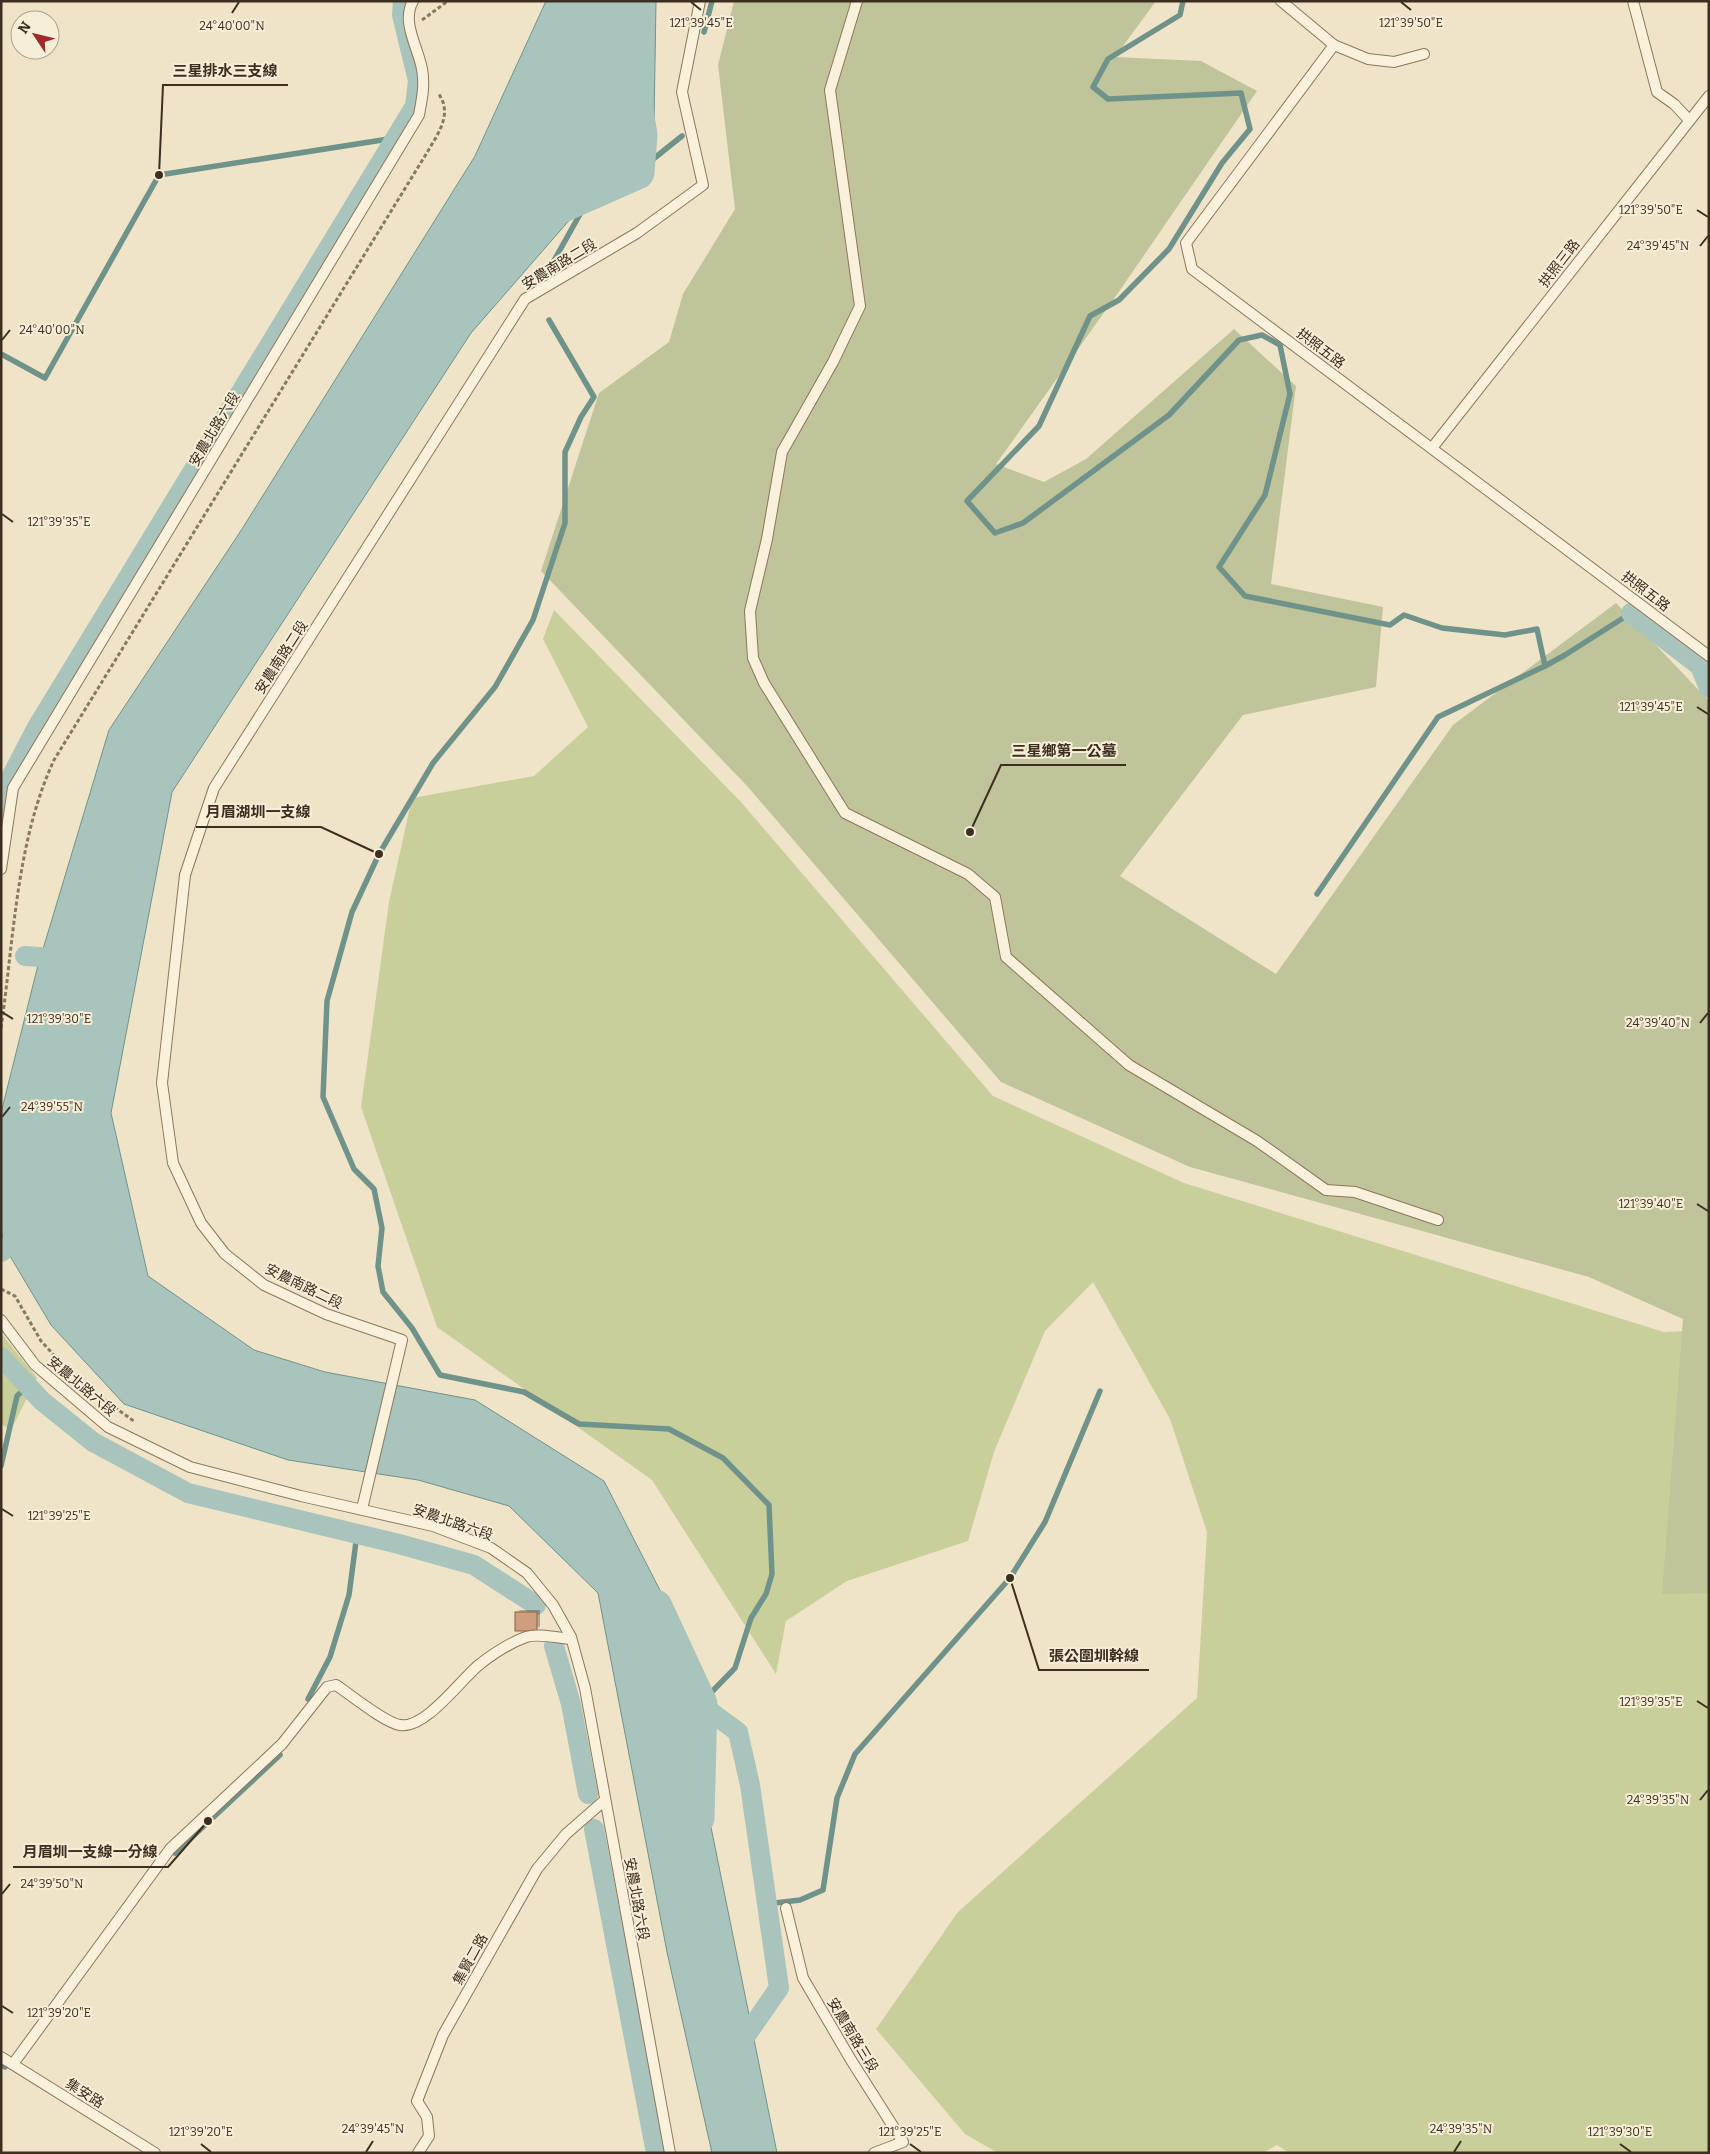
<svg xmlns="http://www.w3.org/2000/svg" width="1710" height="2154" font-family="Bitter,'Noto Sans TC',serif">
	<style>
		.green { fill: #c9cf9b }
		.cemetery { fill: #bfc49a }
		.water { fill: #a9c4bc; stroke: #6f938a }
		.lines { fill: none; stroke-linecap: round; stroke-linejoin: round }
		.stream { stroke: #6f938a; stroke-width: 5.5 }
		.canal { stroke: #a9c4bc; stroke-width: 20 }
		.river { stroke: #a9c4bc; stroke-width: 35 }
		.building { fill: #cf9f7d; stroke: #8d5f41; filter: url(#shadow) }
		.service-casing { stroke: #8d765c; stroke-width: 12 }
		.path { stroke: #8d765c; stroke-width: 3; stroke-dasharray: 4 2.5; stroke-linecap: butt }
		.service { stroke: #faf1dc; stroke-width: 10 }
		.ticks { fill: none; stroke: #3d2e20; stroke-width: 2 }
		.labels { text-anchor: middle; stroke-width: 4; stroke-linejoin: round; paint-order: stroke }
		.street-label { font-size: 14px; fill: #3d2e20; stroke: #f7eed8 }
		.ticks-label { font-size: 12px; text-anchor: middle; fill: #3d2e20; stroke: #f7eed8; stroke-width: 4; stroke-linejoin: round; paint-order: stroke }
		.leader { fill: none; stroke: #3d2e20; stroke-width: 2 }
		.callout-dot { fill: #3d2e20; stroke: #f7eed8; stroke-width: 2 }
		.callout-label { font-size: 15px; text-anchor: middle; font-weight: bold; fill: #3d2e20; stroke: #f7eed8; stroke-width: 4; stroke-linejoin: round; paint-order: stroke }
	</style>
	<defs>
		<filter id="shadow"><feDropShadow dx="4.5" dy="-4.5" stdDeviation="0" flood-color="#0004"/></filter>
	</defs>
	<rect width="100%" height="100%" fill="#f0e4c8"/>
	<g class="green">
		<path d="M554 610 741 802 993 1096 1184 1183 1664 1332 1709 1330V2153H1289L1277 2145 1263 2153H998L965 2134 876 2029 958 1912 1197 1698 1207 1532 1170 1419 1093 1282 1045 1331 994 1452 968 1541 847 1581 786 1621 776 1674 652 1480 437 1327 361 1107 389 902 412 798 534 776 588 727 543 639Z"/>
		<path d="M1 1333 37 1378 11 1430 1 1424Z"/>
	</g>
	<path class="cemetery" d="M734 1H1156L1115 57 1201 61 1257 91 1118 293 996 464 1044 482 1086 459 1234 329 1296 386 1271 584 1383 607 1376 687 1243 715 1120 876 1276 974 1453 725 1616 603 1709 701V1593L1662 1594 1683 1319 1589 1277 1190 1167 1001 1082 748 787 541 571 599 393 669 342 683 294 735 209 718 65Z"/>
	<path class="water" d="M546 1H656L654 123 471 333 172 792 111 1113 148 1276 254 1350 325 1372 475 1400 604 1481 665 1600 777 2153H712L667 1952 598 1593 509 1506 418 1480 288 1460 124 1404 51 1325 4 1246 1 1227V1113L37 969 109 730 242 529 475 156Z"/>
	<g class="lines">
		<g class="stream">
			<path d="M1183 1 1180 15 1108 59 1093 87 1108 99 1241 93 1250 129 1222 163 1169 249 1119 300 1090 316 1039 426 967 501 995 533 1023 523 1169 415 1239 340 1262 335 1280 345 1290 394 1265 495 1219 567 1245 596 1390 625 1404 615 1442 628 1505 635 1537 629 1545 666 1565 655 1631 613"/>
			<path d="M704 32 712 1"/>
			<path d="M637 172 682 136"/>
			<path d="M547 273 593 191"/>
			<path d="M549 320 594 397 581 417 565 452V523L533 620 495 687 433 763 379 854 352 912 327 1001 323 1097 354 1169 374 1189 382 1228 378 1266 383 1292 412 1328 440 1375 524 1392 579 1424 669 1429 723 1458 769 1505 772 1574 766 1594 751 1618 735 1668 700 1704"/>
			<path d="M1 354 45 378 159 175 395 138"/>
			<path d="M1317 894 1438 717 1545 666"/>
			<path d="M1 1466 17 1396 28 1386"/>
			<path d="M308 1699 330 1657 349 1595 357 1534"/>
			<path d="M175 1853 280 1755"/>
			<path d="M766 1904 800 1900 823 1890 837 1798 855 1754 1010 1578 1045 1522 1100 1391"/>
			<path d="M1 2065 5 2067"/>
		</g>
		<g class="canal">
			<path d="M1631 613 1700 666 1709 688"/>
			<path d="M1 808 7 785 36 729 415 106 418 81 402 15 403 1"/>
			<path d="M25 956 68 959"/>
			<path d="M1 1252 26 1231"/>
			<path d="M1 1357 42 1401 93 1442 188 1493 399 1544 474 1565 536 1605"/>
			<path d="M554 1646 571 1704 588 1794"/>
			<path d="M700 1704 738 1732 750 1785 779 1988 736 2050"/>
			<path d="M594 1829 656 2153"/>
		</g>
		<g class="river">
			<path d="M551 210 637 172 640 135 633 93"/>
			<path d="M655 1607 700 1704 697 1818"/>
		</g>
	</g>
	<rect class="building" x="515" y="1612" width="22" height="19"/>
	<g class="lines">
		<g class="service-casing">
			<g id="service">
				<path d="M857 1 830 90 860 306 833 362 782 452 767 539 750 611 753 658 764 683 845 813 968 874 995 897 1006 957 1129 1065 1257 1141 1326 1190 1355 1192 1438 1220"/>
				<path d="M1281 1 1334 45 1186 243 1192 269 1709 656"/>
				<path d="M1633 1 1657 92 1674 104 1689 120"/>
				<path d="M1334 45 1368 59 1394 62 1424 54"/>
				<path d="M1432 448 1709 96"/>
				<path d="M1 869 13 788 419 115C422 99 425 85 422 69 418 47 401 22 413 1"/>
				<path d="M1 1320 35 1365 108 1427 190 1467 301 1496 433 1526 491 1548 527 1573 553 1605 571 1637 585 1688 670 2153"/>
				<path d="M362 1509 402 1340 326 1314 264 1285 225 1254 201 1223 173 1163 162 1083 185 875 214 788 525 299 637 233 703 185 682 92 700 1"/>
				<path d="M786 1908 803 1978 851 2060 903 2142 874 2153"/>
				<path d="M1 2057 155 2153"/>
				<path d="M13 2064 170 1849 282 1744 327 1687 336 1685C351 1695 385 1723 400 1725 425 1730 462 1678 480 1664 493 1654 509 1643 526 1637 538 1633 558 1638 571 1639"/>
				<path d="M418 2153 429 2136 427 2117 417 2101 443 2035 537 1869 566 1834 605 1800"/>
			</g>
		</g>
		<g class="path">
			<path d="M422 20 448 1"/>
			<path d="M1 1028C14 939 16 842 54 760L428 151C439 132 453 113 438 93"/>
			<path d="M1 1289 15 1296 41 1341 73 1376"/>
			<path d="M83 1384 135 1422"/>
		</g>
		<use href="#service" class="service"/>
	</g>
	<path class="ticks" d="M691 2 701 10M1401 2 1411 10M232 13 239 2M1697 210 1708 217M1700 246 1708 236M2 340 10 330M2 514 13 522M1697 707 1708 714M2 1012 13 1019M1700 1023 1708 1013M2 1117 10 1107M1697 1204 1708 1211M2 1509 13 1516M1697 1701 1708 1708M1700 1800 1708 1790M2 1894 10 1884M2 2006 13 2013M201 2144 211 2152M910 2144 921 2152M1620 2144 1631 2152M366 2152 373 2141M1454 2152 1461 2141"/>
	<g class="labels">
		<g class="street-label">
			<text transform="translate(1559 263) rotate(-52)" y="5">拱照三路</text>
			<text transform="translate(559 264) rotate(-31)" y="5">安農南路二段</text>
			<text transform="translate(1321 348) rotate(37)" y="5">拱照五路</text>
			<text transform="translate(214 429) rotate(-59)" y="5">安農北路六段</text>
			<text transform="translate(1646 591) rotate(37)" y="5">拱照五路</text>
			<text transform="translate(281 657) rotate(-57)" y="5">安農南路二段</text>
			<text transform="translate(304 1286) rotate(26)" y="5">安農南路二段</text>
			<text transform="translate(82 1386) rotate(40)" y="5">安農北路六段</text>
			<text transform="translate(453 1522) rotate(19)" y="5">安農北路六段</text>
			<text transform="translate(637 1899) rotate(80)" y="5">安農北路六段</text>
			<text transform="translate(470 1959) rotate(-61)" y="5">集賢二路</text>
			<text transform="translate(853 2035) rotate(59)" y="5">安農南路三段</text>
			<text transform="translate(85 2093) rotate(32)" y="5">集安路</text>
		</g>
	</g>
	<g class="ticks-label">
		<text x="701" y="27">121°39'45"E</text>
		<text x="1411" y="27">121°39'50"E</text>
		<text x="232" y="30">24°40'00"N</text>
		<text x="1651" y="214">121°39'50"E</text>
		<text x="1658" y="250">24°39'45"N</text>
		<text x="52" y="334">24°40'00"N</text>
		<text x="59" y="526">121°39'35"E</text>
		<text x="1651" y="711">121°39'45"E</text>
		<text x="59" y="1023">121°39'30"E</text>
		<text x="1658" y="1027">24°39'40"N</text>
		<text x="52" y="1111">24°39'55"N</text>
		<text x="1651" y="1208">121°39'40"E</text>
		<text x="59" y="1520">121°39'25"E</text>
		<text x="1651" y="1706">121°39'35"E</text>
		<text x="1658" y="1804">24°39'35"N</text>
		<text x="52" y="1888">24°39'50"N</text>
		<text x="59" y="2017">121°39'20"E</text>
		<text x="373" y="2133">24°39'45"N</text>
		<text x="1461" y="2133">24°39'35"N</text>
		<text x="201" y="2136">121°39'20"E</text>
		<text x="910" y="2136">121°39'25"E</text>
		<text x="1620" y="2136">121°39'30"E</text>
	</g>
	<path class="leader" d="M159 175L163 85H288M970 832L1001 765H1126M379 854L321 827H196M1010 1578L1039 1670H1149M208 1821L168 1867H13"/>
	<g class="callout-dot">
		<circle cx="159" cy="175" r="5"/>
		<circle cx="970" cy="832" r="5"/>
		<circle cx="379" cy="854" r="5"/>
		<circle cx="1010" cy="1578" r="5"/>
		<circle cx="208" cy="1821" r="5"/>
	</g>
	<g class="callout-label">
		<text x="225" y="76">三星排水三支線</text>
		<text x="1064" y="756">三星鄉第一公墓</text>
		<text x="258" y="817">月眉湖圳一支線</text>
		<text x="1094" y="1661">張公圍圳幹線</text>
		<text x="90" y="1857">月眉圳一支線一分線</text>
	</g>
	<rect width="1710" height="2154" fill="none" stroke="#3d2e20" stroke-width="5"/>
	<g transform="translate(35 35) rotate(305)"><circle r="24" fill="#f7eed8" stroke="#ada18e"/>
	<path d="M0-4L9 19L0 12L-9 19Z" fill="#9e2a2b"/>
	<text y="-8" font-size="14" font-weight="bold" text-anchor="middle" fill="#3d2e20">N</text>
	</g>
</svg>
